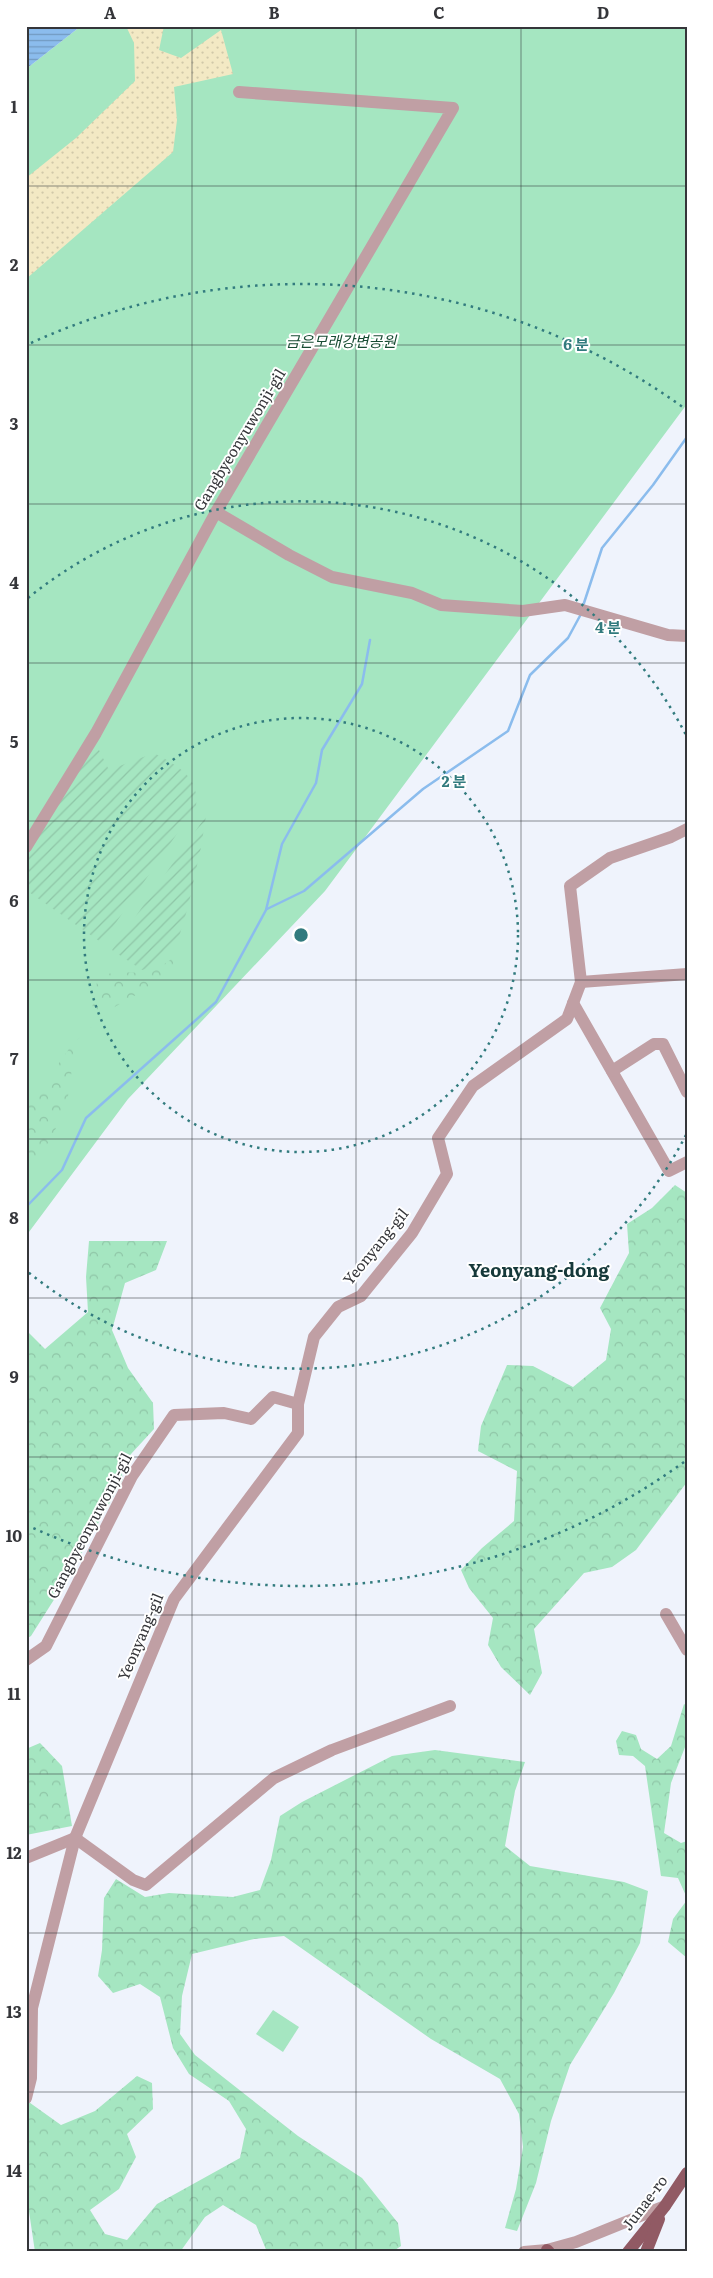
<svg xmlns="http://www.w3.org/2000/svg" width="713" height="2278" font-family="Literata,'Noto Sans KR',serif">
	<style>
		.green { fill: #a5e6c1 }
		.forest { fill: url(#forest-crowns) }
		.sand { fill: url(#sand-dots) }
		.garden { fill: url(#garden-furrows) }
		.water { fill: url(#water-rules) }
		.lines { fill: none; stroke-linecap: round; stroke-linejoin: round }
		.stream { stroke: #8bbced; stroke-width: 2.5 }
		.minor { stroke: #c09fa4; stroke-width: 12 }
		.major { stroke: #915a64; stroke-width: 12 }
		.grid { fill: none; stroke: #35363a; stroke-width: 1; stroke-opacity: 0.55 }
		.ring { fill: none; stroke: #327b7e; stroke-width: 2.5; stroke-dasharray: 2.5 5 }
		.labels { text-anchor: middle; stroke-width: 4; stroke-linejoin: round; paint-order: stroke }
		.park-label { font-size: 15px; font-style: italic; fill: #174c33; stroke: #fff }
		.street-label { font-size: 15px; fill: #35363a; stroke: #fff }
		.quarter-label { font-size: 18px; font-weight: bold; fill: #16393a; stroke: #fff }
		.centre { fill: #327b7e; stroke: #fff; stroke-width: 2.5 }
		.ring-label { font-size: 15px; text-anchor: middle; font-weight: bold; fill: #327b7e; stroke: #fff; stroke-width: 4; stroke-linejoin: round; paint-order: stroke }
		.neatline { fill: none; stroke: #35363a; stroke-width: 2 }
		.grid-label { font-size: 16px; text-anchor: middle; font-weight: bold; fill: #35363a }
	</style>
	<defs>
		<pattern id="forest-crowns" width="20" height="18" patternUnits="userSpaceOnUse" patternTransform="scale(1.25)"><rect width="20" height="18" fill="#a5e6c1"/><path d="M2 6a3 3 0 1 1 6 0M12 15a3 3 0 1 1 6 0" fill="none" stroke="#8fc6a7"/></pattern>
		<pattern id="sand-dots" width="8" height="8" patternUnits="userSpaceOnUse" patternTransform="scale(1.25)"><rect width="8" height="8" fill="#f3e9c4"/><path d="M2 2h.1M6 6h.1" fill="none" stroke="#d1c8a9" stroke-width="1.8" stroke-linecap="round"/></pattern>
		<pattern id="garden-furrows" width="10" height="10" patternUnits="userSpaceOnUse" patternTransform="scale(1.25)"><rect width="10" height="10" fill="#a5e6c1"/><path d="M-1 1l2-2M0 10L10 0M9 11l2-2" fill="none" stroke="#8fc6a7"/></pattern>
		<pattern id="water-rules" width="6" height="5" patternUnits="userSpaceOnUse" patternTransform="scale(1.25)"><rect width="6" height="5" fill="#8bbced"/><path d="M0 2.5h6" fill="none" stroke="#729ac1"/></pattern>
	</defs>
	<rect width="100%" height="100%" fill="#eff3fc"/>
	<g class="green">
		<path d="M81 26H687V404L325 891 128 1099 26 1236V69Z"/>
		<path d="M273 2010 299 2027 283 2052 256 2034Z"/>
	</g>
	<g class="forest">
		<path d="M176 956 177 963 143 991 111 1009 76 1041 66 1110 33 1170 26 1175V1110L90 1019 97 982 112 972 151 973Z"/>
		<path d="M675 1185 687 1193V1482L636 1550 612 1567 584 1573 534 1629 542 1673 530 1695 501 1667 488 1645 493 1618 469 1588 461 1570 482 1548 514 1521 517 1471 478 1451 481 1426 507 1365 533 1366 573 1387 606 1360 611 1329 600 1308 629 1253 627 1224 652 1208Z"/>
		<path d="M89 1241H167L156 1270 125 1283 112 1330 128 1368 153 1403 154 1429 120 1466 123 1479 67 1579 31 1636 26 1639V1330L45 1349 88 1312 86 1277Z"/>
		<path d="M684 1704 687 1706V1742L671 1783 664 1833 681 1843 687 1841V1898L678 1878 661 1876 645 1766 633 1756 619 1755 616 1741 622 1731 636 1735 641 1749 657 1759 671 1746Z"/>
		<path d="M40 1743 62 1766 72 1826 26 1835V1749Z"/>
		<path d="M435 1750 525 1762 515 1791 505 1846 530 1866 624 1882 648 1891 640 1943 614 1993 570 2065 551 2121 536 2183 517 2231 505 2228 516 2189 523 2147 519 2114 500 2079 431 2039 284 1936 254 1939 192 1954 182 1996 180 2034 195 2055 298 2136 362 2178 398 2223 401 2246 392 2252H267L256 2225 223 2205 205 2217 180 2252H35L26 2191V2100L61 2125 95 2111 137 2076 152 2083 153 2109 127 2134 136 2157 119 2189 90 2210 105 2234 127 2240 157 2204 240 2158 246 2129 229 2101 189 2074 173 2048 160 1997 140 1984 113 1993 98 1976 102 1950 104 1898 116 1879 145 1897 169 1893 233 1897 260 1890 271 1860 280 1816 302 1802 392 1756Z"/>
		<path d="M687 1900V1958L668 1942 673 1919Z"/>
	</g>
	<path class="sand" d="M126 26H164L159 50 181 58 221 30 233 74 174 87 177 120 173 152 26 279V178L76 138 135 81 134 43Z"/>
	<g class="garden">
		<path d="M96 744 109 770 154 753C176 765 200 776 196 806L102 943 26 890V856Z"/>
		<path d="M206 816 201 847 188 907 176 947 150 968 142 970 112 950Z"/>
	</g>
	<path class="water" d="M26 26H81L26 69Z"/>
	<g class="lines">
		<g class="stream">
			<path d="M583 606 602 548 653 485 687 437"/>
			<path d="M267 909 304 891 423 789 508 731 530 675 568 638 581 614"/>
			<path d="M26 1207 62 1170 86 1118 216 1002 266 910 282 844 316 783 322 750 362 684 370 640"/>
		</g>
		<g class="minor">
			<path d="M216 512 289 555 332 577 412 593 441 605 523 611 565 605 668 635 687 636"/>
			<path d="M26 847 96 733 216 512 453 108 239 92"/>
			<path d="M581 982 687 974"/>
			<path d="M573 1003 669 1171 687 1162"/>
			<path d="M612 1071 654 1044H663L687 1092"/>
			<path d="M666 1614 687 1650"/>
			<path d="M26 1660 46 1646 132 1476 174 1415 224 1413 251 1419 273 1397 298 1404"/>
			<path d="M26 1858 75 1838 133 1880 146 1885 274 1778 332 1750 450 1706"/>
			<path d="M26 2098 31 2078 32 2008 75 1838 174 1599 298 1433V1404L314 1337 338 1307 361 1296 412 1233 447 1174 438 1138 473 1086 567 1019 581 982 570 886 610 858 671 837 687 829"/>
			<path d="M547 2250 576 2242 665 2206"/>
			<path d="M524 2252 547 2250 552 2252"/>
		</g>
		<g class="major">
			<path d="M547 2250 549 2252"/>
			<path d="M628 2252 665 2206 687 2173"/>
			<path d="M646 2252 659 2219"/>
		</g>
	</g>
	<path class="grid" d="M192 26V2252M356 26V2252M521 26V2252M26 186H687M26 345H687M26 504H687M26 663H687M26 821H687M26 980H687M26 1139H687M26 1298H687M26 1457H687M26 1615H687M26 1774H687M26 1933H687M26 2092H687"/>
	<g class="ring">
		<circle cx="301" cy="935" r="217"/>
		<path d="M686 1135A434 434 0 0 1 28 1272M28 598A434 434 0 0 1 686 735"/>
		<path d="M684 1462A651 651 0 0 1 31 1527M31 343A651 651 0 0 1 684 408"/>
	</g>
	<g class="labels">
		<g class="park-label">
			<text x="341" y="347">금은모래강변공원</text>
		</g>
		<g class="street-label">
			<text transform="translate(240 440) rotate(-59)" y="5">Gangbyeonyuwonji-gil</text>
			<text transform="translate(376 1247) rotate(-51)" y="5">Yeonyang-gil</text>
			<text transform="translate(90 1526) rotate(-62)" y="5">Gangbyeonyuwonji-gil</text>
			<text transform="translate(141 1637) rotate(-67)" y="5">Yeonyang-gil</text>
			<text transform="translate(645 2203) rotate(-53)" y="5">Junae-ro</text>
		</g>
		<g class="quarter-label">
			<text x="539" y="1277">Yeonyang-dong</text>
		</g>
	</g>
	<circle cx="301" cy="935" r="8" class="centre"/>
	<g class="ring-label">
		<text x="576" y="350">6 분</text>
		<text x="608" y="633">4 분</text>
		<text x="454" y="787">2 분</text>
	</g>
	<rect width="713" height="2278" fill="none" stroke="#ffffff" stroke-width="55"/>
	<rect x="28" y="28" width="658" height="2222" class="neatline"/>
	<g class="grid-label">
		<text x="110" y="19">A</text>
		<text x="274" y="19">B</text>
		<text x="439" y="19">C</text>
		<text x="603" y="19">D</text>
		<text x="14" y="113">1</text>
		<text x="14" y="271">2</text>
		<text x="14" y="430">3</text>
		<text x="14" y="589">4</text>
		<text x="14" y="748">5</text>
		<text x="14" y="907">6</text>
		<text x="14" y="1065">7</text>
		<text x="14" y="1224">8</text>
		<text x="14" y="1383">9</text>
		<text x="14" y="1542">10</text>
		<text x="14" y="1700">11</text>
		<text x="14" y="1859">12</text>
		<text x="14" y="2018">13</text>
		<text x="14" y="2177">14</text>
	</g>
</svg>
